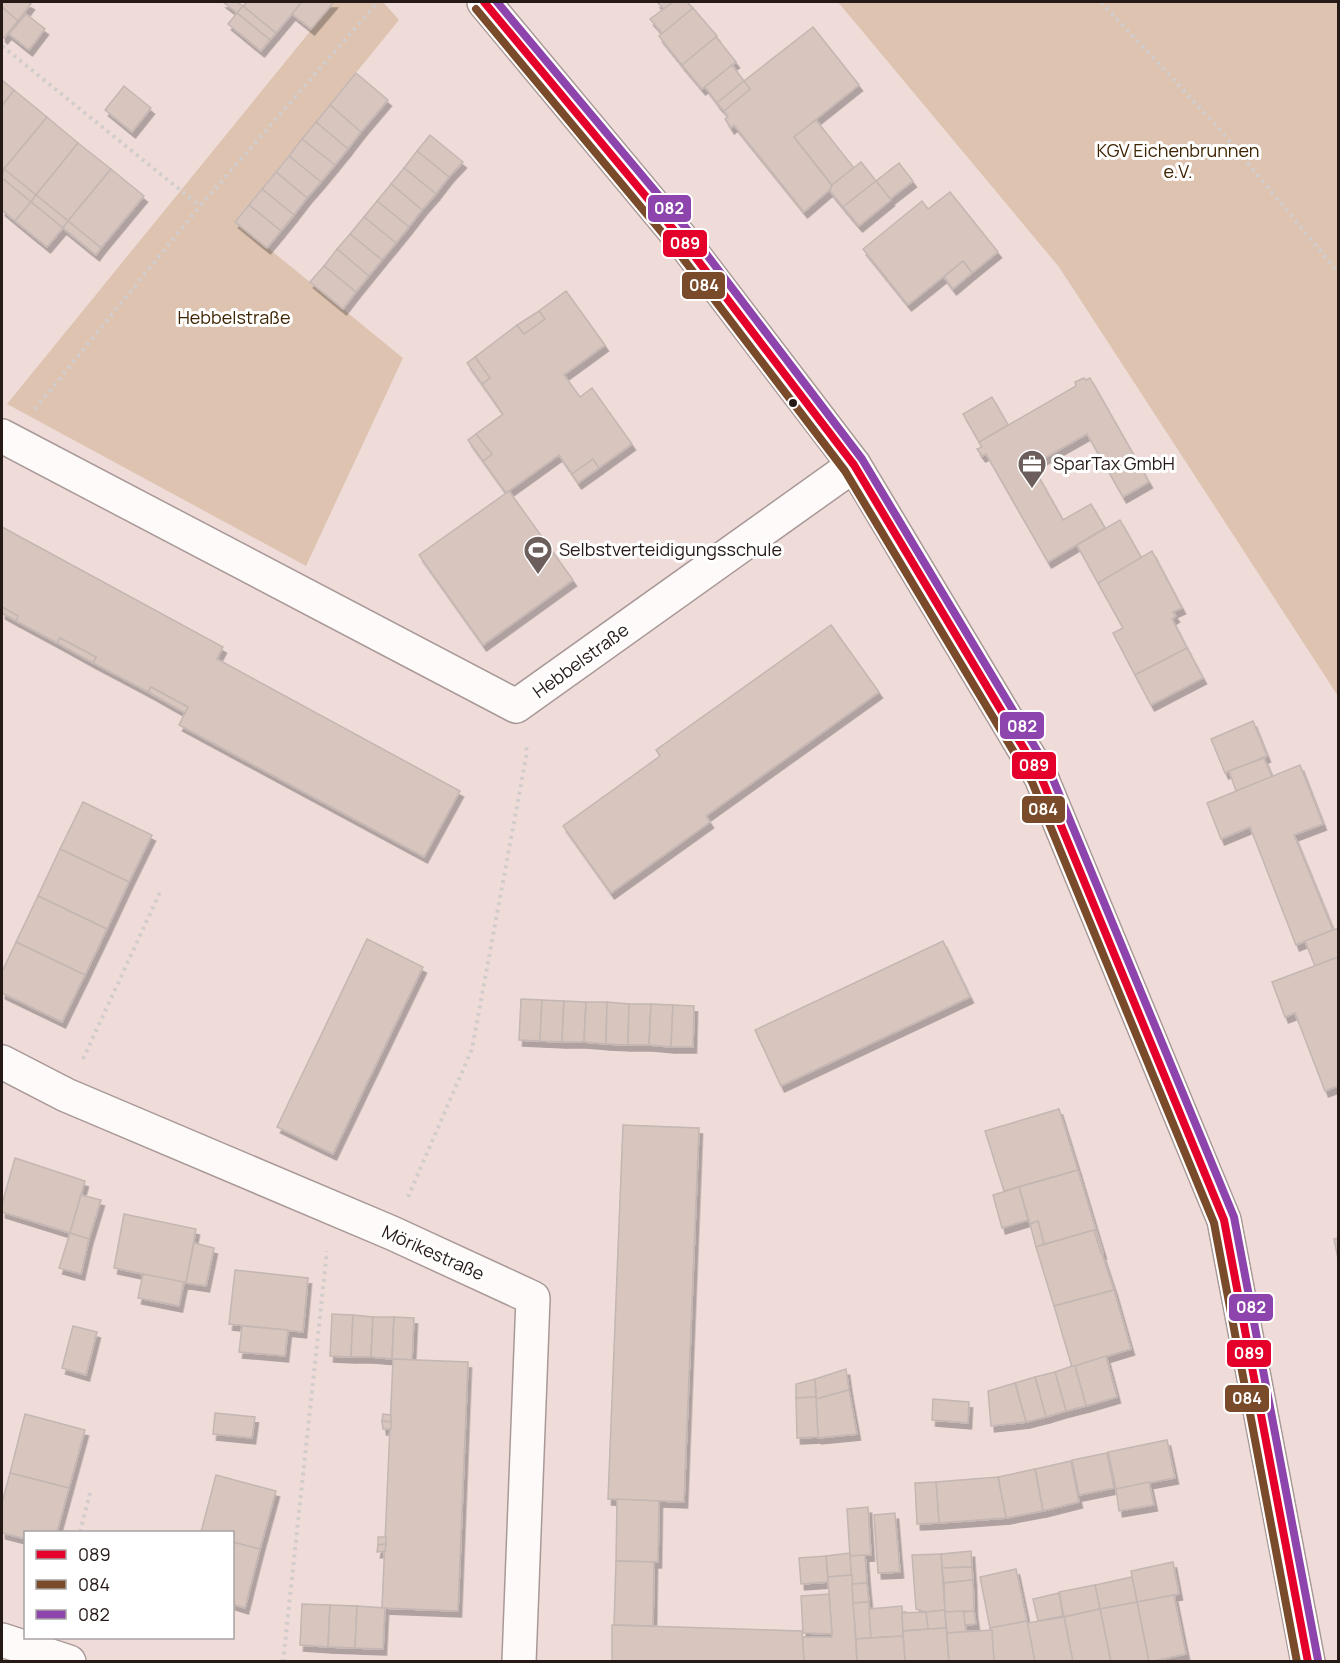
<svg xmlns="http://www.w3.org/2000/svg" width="1340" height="1663" font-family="Manrope,sans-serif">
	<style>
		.green { fill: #ddc3b0 }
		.building { fill: #d7c5be; stroke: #c4b6b2; stroke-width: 1.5; filter: url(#shadow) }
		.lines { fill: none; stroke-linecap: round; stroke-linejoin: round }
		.minor-casing { stroke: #a89997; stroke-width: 36 }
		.tertiary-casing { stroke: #a89997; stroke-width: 36 }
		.path { stroke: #d2cdcc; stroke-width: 4; stroke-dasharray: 3 4.5; stroke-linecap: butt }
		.minor { stroke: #fdfaf9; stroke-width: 33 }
		.tertiary { stroke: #fdfaf9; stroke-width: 33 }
		.bus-1-casing { stroke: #fff; stroke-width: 12 }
		.bus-2-casing { stroke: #fff; stroke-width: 12 }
		.bus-3-casing { stroke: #fff; stroke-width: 12 }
		.bus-1 { stroke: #e4002b; stroke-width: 8 }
		.bus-2 { stroke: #7a4b2a; stroke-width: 8 }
		.bus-3 { stroke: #8e44ad; stroke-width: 8 }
		.bus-dot { fill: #261a17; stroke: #fff; stroke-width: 2 }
		.labels { text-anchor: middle; stroke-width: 6; stroke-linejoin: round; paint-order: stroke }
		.park-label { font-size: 18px; fill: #3f2402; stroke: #fff }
		.poi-label { font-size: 18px; fill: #261a17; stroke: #fff; text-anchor: start }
		.street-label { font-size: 18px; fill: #261a17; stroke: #fff }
		.line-badge { stroke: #fff; stroke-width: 2 }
		.badge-label { font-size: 16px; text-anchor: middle; font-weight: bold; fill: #fff }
	</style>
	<defs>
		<filter id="shadow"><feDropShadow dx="3.5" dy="6" stdDeviation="0" flood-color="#0004"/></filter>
	</defs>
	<rect width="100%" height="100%" fill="#efdcd9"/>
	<g class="green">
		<path d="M334 2H383L399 20 235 221 403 358 306 566 7 404Z"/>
		<path d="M838 2H1338V696L1059 267Z"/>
	</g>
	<g class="building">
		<path d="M2 2H28L31 4 18 21 2 7Z"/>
		<path d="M223 2H237L243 6 237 13Z"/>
		<path d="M247 2H302L276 33 243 6Z"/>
		<path d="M302 2H334L311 29 292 14Z"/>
		<path d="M657 2H673L664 9Z"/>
		<path d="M673 2H687L693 8 663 34 650 19Z"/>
		<path d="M243 6 276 33 270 40 237 13Z"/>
		<path d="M2 7 18 21 4 38 2 36Z"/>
		<path d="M693 8 717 36 682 65 659 36Z"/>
		<path d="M237 13 270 40 261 51 228 24Z"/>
		<path d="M26 14 45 29 29 50 9 34Z"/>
		<path d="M813 27 859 85 794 137 833 187 804 212 734 125 731 128 725 119 728 117 724 111 750 89 744 81Z"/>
		<path d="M716 37 736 62 702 89 682 65Z"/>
		<path d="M732 65 744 81 717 103 705 87Z"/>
		<path d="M356 73 388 100 361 132 330 105Z"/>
		<path d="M2 80 14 90 2 106Z"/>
		<path d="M744 81 750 89 724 111 717 103Z"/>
		<path d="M124 86 151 108 132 132 105 110Z"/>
		<path d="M14 90 47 117 4 169 2 167V106Z"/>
		<path d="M330 105 361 132 348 149 316 122Z"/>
		<path d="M47 117 78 143 36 195 4 169Z"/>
		<path d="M816 120 854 168 832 185 794 137Z"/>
		<path d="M316 122 348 149 335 165 302 139Z"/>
		<path d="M430 135 463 162 449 177 417 151Z"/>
		<path d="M302 139 335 165 321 182 289 156Z"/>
		<path d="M78 143 111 169 68 221 36 195Z"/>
		<path d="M417 151 449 177 436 194 404 168Z"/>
		<path d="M289 156 321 182 307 198 276 172Z"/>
		<path d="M861 162 876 181 843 207 830 191 832 185Z"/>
		<path d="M899 163 913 181 890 199 876 181Z"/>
		<path d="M404 168 436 194 422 210 391 184Z"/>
		<path d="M4 169 36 195 31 202 2 178Z"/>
		<path d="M111 169 144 196 101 248 68 221Z"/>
		<path d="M276 172 307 198 294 215 262 189Z"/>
		<path d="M2 178 31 202 15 221 2 210Z"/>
		<path d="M876 181 891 200 859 226 843 207Z"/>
		<path d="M391 184 422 210 409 227 377 201Z"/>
		<path d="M262 189 294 215 281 231 249 205Z"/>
		<path d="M950 192 998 252 972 273 963 261 908 305 863 249 922 201 928 209Z"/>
		<path d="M36 195 68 221 63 228 31 202Z"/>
		<path d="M377 201 409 227 396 243 364 217Z"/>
		<path d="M31 202 63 228 47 247 15 221Z"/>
		<path d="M249 205 281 231 267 248 235 222Z"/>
		<path d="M364 217 396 243 382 260 350 234Z"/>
		<path d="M68 221 101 248 96 255 63 228Z"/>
		<path d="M350 234 382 260 369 276 337 249Z"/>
		<path d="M337 249 369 276 356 292 324 266Z"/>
		<path d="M963 261 972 273 953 289 944 277Z"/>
		<path d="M324 266 356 292 343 309 310 282Z"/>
		<path d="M566 291 605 345 564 375 580 397 592 388 632 444 599 468 593 459 572 474 559 455 506 493 483 461 492 454 476 434 503 414 482 384 490 378 475 357 517 325 524 334 545 319 539 311Z"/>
		<path d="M539 311 545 319 524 334 517 325Z"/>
		<path d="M475 357 490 378 482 384 467 363Z"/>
		<path d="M1084 378 1086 380 1090 378 1149 482 1123 497 1087 434 1032 465 1063 520 1091 504 1105 528 1048 562 986 454 982 456 977 449 982 447 979 442 1076 386 1075 382Z"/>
		<path d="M992 397 1008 425 979 442 963 414Z"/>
		<path d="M476 434 492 454 483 461 468 440Z"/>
		<path d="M593 459 599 468 578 483 572 474Z"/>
		<path d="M509 491 573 580 483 645 419 555Z"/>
		<path d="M1120 520 1142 559 1098 583 1077 545Z"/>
		<path d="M2 527 223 647 217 659 460 791 424 857 179 725 188 707 151 687 148 692 93 663 96 657 60 638 57 643 16 621 18 616 2 607Z"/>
		<path d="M1152 551 1182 608 1173 612 1176 616 1172 619 1187 648 1135 675 1113 633 1123 628 1098 583Z"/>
		<path d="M2 607 18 616 16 621 2 613Z"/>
		<path d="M831 625 879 692 706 816 710 822 611 893 563 826 660 756 656 750Z"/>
		<path d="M60 638 96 657 93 663 57 643Z"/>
		<path d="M1187 648 1203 678 1151 705 1135 675Z"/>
		<path d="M151 687 188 707 185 713 148 692Z"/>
		<path d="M1253 721 1267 756 1225 773 1211 739Z"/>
		<path d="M1264 758 1272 777 1236 791 1229 771Z"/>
		<path d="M1300 765 1323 824 1294 835 1333 930 1296 945 1250 827 1221 839 1207 803Z"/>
		<path d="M83 802 152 835 129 882 60 849Z"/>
		<path d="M60 849 129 882 107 929 38 896Z"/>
		<path d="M38 896 107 929 85 975 16 942Z"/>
		<path d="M1338 928V957L1315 966 1305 941Z"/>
		<path d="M367 939 423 967 333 1154 277 1127Z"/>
		<path d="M943 941 970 997 781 1086 755 1030Z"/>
		<path d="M16 942 85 975 62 1022 2 993V972Z"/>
		<path d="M1338 957V1086L1325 1091 1295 1013 1285 1017 1272 982Z"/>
		<path d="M521 999 542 1000 540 1041 519 1040Z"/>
		<path d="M542 1000 564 1001 562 1042 540 1041Z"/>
		<path d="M564 1001 586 1002 584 1042H562Z"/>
		<path d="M586 1002H607L606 1044 584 1042Z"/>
		<path d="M607 1002 629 1004 628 1045 606 1044Z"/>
		<path d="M629 1004H651L649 1045H628Z"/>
		<path d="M651 1004 673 1005 671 1047 649 1045Z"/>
		<path d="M673 1005 694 1006 693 1047H671Z"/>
		<path d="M1059 1109 1078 1170 1004 1191 985 1131Z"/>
		<path d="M623 1125 699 1128 684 1502 608 1499Z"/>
		<path d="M15 1158 85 1181 70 1233 2 1212V1204Z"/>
		<path d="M1078 1170 1096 1230 1044 1244 1038 1221 1030 1224 1019 1187Z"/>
		<path d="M1019 1187 1028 1220 1002 1228 993 1195Z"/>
		<path d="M81 1195 101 1200 89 1239 70 1233Z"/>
		<path d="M124 1214 196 1229 186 1283 114 1268Z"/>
		<path d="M1038 1221 1044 1244 1036 1247 1030 1224Z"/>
		<path d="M1094 1230 1114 1290 1054 1306 1036 1247Z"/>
		<path d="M1094 1230H1096L1103 1253H1101Z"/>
		<path d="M70 1233 89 1239 81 1274 59 1268Z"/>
		<path d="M1338 1238V1259L1334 1239Z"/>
		<path d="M194 1243 214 1248 206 1286 186 1283Z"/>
		<path d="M235 1270 308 1278 303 1332 229 1324Z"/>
		<path d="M143 1274 184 1282 179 1306 138 1298Z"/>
		<path d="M1114 1290 1131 1349 1072 1367 1054 1306Z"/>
		<path d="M332 1314 353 1315 351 1357 330 1356Z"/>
		<path d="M353 1315 373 1317 371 1357H351Z"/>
		<path d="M373 1317H394L392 1359 371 1357Z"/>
		<path d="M394 1317 414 1318 412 1360 392 1359Z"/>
		<path d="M73 1326 97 1332 86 1375 62 1368Z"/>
		<path d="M242 1326 288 1330 285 1356 239 1352Z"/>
		<path d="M1106 1356 1117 1397 1086 1406 1075 1366Z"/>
		<path d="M393 1359 468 1362 458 1611 382 1608Z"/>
		<path d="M1072 1366H1075L1086 1406 1066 1411 1055 1372Z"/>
		<path d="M846 1369 849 1390 816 1399 815 1379Z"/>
		<path d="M1055 1372 1066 1411 1046 1417 1035 1377Z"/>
		<path d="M1035 1377 1046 1417 1026 1422 1015 1383Z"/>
		<path d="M815 1379 816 1397 796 1398V1384Z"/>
		<path d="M1015 1383 1026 1422 991 1426 988 1391Z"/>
		<path d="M849 1390 857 1434 818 1438 816 1399Z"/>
		<path d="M816 1397 818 1437 797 1438 796 1398Z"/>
		<path d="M933 1399 969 1402 968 1423 932 1420Z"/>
		<path d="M215 1413 255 1417 252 1438 213 1434Z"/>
		<path d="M25 1414 85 1430 69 1488 10 1473Z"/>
		<path d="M383 1414 391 1415V1422L382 1421Z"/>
		<path d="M382 1421 391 1422V1429H383Z"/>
		<path d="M1167 1440 1175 1478 1116 1489 1108 1452Z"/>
		<path d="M1107 1453 1114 1488 1079 1495 1072 1460Z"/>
		<path d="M1071 1461 1079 1502 1043 1511 1035 1469Z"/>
		<path d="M1035 1469 1043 1511 1006 1518 998 1477Z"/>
		<path d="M10 1473 69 1488 57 1532H26V1539L2 1533V1503Z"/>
		<path d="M216 1475 276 1491 260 1549 232 1542V1532H201Z"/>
		<path d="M998 1477 1006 1518 939 1523 936 1482Z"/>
		<path d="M936 1482 939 1523 917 1524 915 1483Z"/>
		<path d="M1149 1482 1154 1505 1119 1511 1116 1489Z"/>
		<path d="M617 1499 659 1501 658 1562 616 1561Z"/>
		<path d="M868 1507 871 1555 850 1556 847 1509Z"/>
		<path d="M895 1513 900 1572 878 1573 874 1515Z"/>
		<path d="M378 1537H386V1544L378 1545Z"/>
		<path d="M232 1542 260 1549 245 1608 232 1604Z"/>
		<path d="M386 1544 385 1551 377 1552 378 1545Z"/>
		<path d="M971 1551 972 1567 942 1568 941 1554Z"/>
		<path d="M850 1553 852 1575 828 1577 826 1556Z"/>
		<path d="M941 1554 945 1610 926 1612 916 1609 912 1555Z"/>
		<path d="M865 1555 867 1583 852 1584 850 1556Z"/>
		<path d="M826 1556 828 1582 801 1584 799 1558Z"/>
		<path d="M616 1561 654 1562 653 1626 614 1625Z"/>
		<path d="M1173 1562 1179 1594 1137 1602 1131 1571Z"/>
		<path d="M972 1567 973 1580 944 1583 942 1568Z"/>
		<path d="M1016 1569 1027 1621 990 1628 980 1577Z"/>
		<path d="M852 1575 857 1662H804L802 1637H832L828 1577Z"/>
		<path d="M1132 1577 1137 1602 1100 1609 1095 1585Z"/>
		<path d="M973 1580 974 1611 945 1612 944 1583Z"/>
		<path d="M867 1583 869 1602 853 1603 852 1584Z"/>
		<path d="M1095 1585 1100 1609 1064 1617 1059 1592Z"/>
		<path d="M1059 1593 1063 1616 1038 1621 1033 1599Z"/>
		<path d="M829 1594 832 1634 803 1633 801 1596Z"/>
		<path d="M1174 1595 1186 1654 1149 1662 1137 1602Z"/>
		<path d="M869 1602 871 1638 856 1639 853 1603Z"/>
		<path d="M1137 1602 1149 1662H1111L1100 1609Z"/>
		<path d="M302 1604 330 1605 328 1647 300 1645Z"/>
		<path d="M330 1605 357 1606 355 1648 328 1647Z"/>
		<path d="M357 1606 385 1608 383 1649 355 1648Z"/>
		<path d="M902 1606 903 1636 871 1638 869 1609Z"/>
		<path d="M1100 1609 1111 1662H1073L1064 1617Z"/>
		<path d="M945 1610 946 1628 928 1629 926 1612Z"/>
		<path d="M964 1611 966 1632 947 1633 945 1612Z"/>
		<path d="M974 1611 976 1624 965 1625 964 1612Z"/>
		<path d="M926 1612 928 1629 903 1631 902 1613Z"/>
		<path d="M1064 1617 1073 1662H1035L1027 1623Z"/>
		<path d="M1027 1621 1035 1662H994L990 1628Z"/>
		<path d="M612 1625 802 1631 804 1662H612Z"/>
		<path d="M946 1628 949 1662H905L903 1631Z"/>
		<path d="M992 1630 994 1662H949L947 1633Z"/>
		<path d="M903 1636 905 1662H857L856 1639Z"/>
	</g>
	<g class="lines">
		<g class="minor-casing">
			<g id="minor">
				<path d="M2 436 516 706 854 465"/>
				<path d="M2 1062 66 1095 392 1233 533 1298 519 1662"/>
				<path d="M2 1640 69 1662"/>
			</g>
		</g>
		<g class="tertiary-casing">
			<path id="tertiary" d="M484 2 683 241 854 465 1041 777 1224 1220 1308 1662"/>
		</g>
		<g class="path">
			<path d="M1101 2 1216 125 1338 272"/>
			<path d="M2 46 200 206"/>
			<path d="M35 409 200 206 378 2"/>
			<path d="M83 1059 161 890"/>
			<path d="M408 1197 472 1049 527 752 526 746"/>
			<path d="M80 1532 91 1489"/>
			<path d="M283 1662 327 1251"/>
		</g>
		<use href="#minor" class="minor"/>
		<use href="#tertiary" class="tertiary"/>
		<g class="bus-1-casing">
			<path id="bus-1" d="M484 2 683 241 854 465 1041 777 1224 1220 1308 1662"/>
		</g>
		<g class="bus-2-casing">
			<path id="bus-2" d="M476 9 675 248 845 471 1032 782 1214 1223 1297 1662"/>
		</g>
		<g class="bus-3-casing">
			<path id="bus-3" d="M497 2 691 234 862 459 1050 772 1234 1217 1318 1660"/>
		</g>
		<use href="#bus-1" class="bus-1"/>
		<use href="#bus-2" class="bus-2"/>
		<use href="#bus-3" class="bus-3"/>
	</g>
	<defs>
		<g id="office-pin" transform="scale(1.5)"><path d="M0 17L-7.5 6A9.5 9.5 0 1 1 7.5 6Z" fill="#6c5e5b" stroke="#fff"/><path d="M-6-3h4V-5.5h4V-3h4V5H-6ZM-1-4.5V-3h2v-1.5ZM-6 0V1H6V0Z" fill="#fff"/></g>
		<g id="stadium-pin" transform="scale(1.5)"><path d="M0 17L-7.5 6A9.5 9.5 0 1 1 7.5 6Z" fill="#6c5e5b" stroke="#fff"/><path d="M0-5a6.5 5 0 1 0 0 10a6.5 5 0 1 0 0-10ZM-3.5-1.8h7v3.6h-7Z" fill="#fff"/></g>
	</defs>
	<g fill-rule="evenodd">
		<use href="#office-pin" x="1032" y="464"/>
		<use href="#stadium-pin" x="538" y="550"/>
	</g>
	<circle class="bus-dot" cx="793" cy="403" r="5"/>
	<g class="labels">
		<g class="park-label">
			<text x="1178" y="157">KGV Eichenbrunnen<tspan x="1178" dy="21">e.V.</tspan></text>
			<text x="234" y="324">Hebbelstraße</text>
		</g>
		<g class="poi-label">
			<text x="1053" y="470">SparTax GmbH</text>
			<text x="559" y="556">Selbstverteidigungsschule</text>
		</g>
		<g class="street-label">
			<text transform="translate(581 661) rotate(-36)" y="6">Hebbelstraße</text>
			<text transform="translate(433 1253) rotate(24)" y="6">Mörikestraße</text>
		</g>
	</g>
	<g class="line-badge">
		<rect x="647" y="194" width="45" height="29" rx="6" fill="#8e44ad"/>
		<rect x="662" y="229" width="46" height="29" rx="6" fill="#e4002b"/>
		<rect x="681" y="271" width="45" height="29" rx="6" fill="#7a4b2a"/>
		<rect x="999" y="711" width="46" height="29" rx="6" fill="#8e44ad"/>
		<rect x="1011" y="751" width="46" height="29" rx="6" fill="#e4002b"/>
		<rect x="1021" y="795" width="45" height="29" rx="6" fill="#7a4b2a"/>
		<rect x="1228" y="1293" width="46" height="29" rx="6" fill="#8e44ad"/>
		<rect x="1226" y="1339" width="46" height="29" rx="6" fill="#e4002b"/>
		<rect x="1224" y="1384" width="46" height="29" rx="6" fill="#7a4b2a"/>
	</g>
	<g class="badge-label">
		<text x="669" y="214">082</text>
		<text x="685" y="249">089</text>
		<text x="704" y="291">084</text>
		<text x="1022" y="732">082</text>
		<text x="1034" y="771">089</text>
		<text x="1043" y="815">084</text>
		<text x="1251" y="1313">082</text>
		<text x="1249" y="1359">089</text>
		<text x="1247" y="1404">084</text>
	</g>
	<rect width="1340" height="1663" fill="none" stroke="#261a17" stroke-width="6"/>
	<rect x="24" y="1531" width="210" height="108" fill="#ffffff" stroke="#a8a3a2" stroke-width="1.5"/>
	<rect x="36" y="1550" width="30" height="9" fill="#e4002b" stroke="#a8a3a2" stroke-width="1.5"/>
	<text x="78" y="1561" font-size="18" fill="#261a17">089</text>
	<rect x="36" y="1580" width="30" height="9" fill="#7a4b2a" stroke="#a8a3a2" stroke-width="1.5"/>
	<text x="78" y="1591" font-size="18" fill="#261a17">084</text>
	<rect x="36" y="1610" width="30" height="9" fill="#8e44ad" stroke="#a8a3a2" stroke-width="1.5"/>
	<text x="78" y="1621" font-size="18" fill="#261a17">082</text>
</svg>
